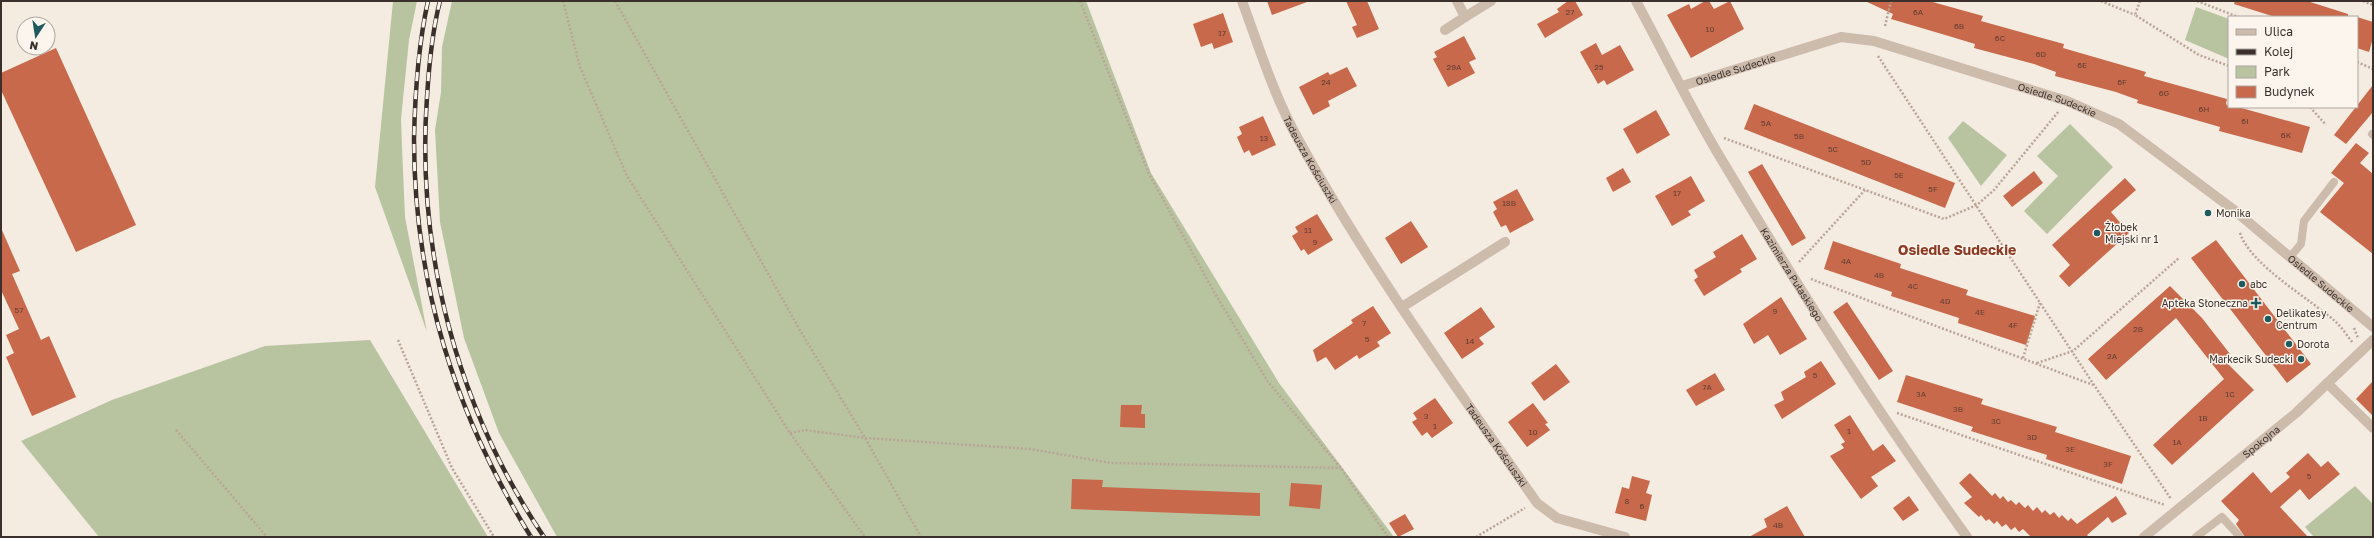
<svg xmlns="http://www.w3.org/2000/svg" width="2374" height="538" font-family="'Golos Text',sans-serif">
	<style>
		.green { fill: #b8c4a0 }
		.building { fill: #c8694b }
		.lines { fill: none; stroke-linecap: round; stroke-linejoin: round }
		.path { stroke: #b9a596; stroke-width: 2.5; stroke-dasharray: 2 2; stroke-linecap: butt }
		.lane { stroke: #cdbbac; stroke-width: 8 }
		.street { stroke: #cdbbac; stroke-width: 10 }
		.rail-casing { stroke: #3b302b; stroke-width: 4.5 }
		.rail { stroke: #fbf5ee; stroke-width: 3; stroke-dasharray: 9; stroke-linecap: butt }
		.poi-dot { fill: #1f5a5e; stroke: #fbf5ee; stroke-width: 1.5 }
		.labels { text-anchor: middle; stroke-width: 3; stroke-linejoin: round; paint-order: stroke }
		.number-label { font-size: 8px; fill: #5e3e33 }
		.street-label { font-size: 10px; fill: #3b302b; stroke: #fbf5ee }
		.poi-label { font-size: 10px; fill: #3b302b; stroke: #fbf5ee; text-anchor: start }
		.district-label { font-size: 14px; font-weight: bold; fill: #8c3b22; stroke: #fbf5ee }
	</style>
	<rect width="100%" height="100%" fill="#f4ebe1"/>
	<g class="green">
		<path d="M393 1H417L409 40 401 119 402 147 405 217 427 332 375 187Z"/>
		<path d="M452 1H1086L1151 173 1279 383 1394 537H557L499 433 464 338 440 222 435 130 441 92 442 47Z"/>
		<path d="M2196 7 2229 19V59L2185 40Z"/>
		<path d="M1963 121 2007 155 1981 186 1948 138Z"/>
		<path d="M2070 124 2113 167 2047 234 2024 211 2058 176 2037 156Z"/>
		<path d="M370 340 488 537H99L21 441 112 400 265 346Z"/>
		<path d="M2355 486 2373 504V537H2314L2305 527Z"/>
	</g>
	<g class="building">
		<path d="M1267 1H1307V2L1272 15Z"/>
		<path d="M1346 1H1367L1379 29 1357 38 1352 27 1357 25Z"/>
		<path d="M1568 1H1575L1583 15 1545 38 1537 24 1559 12 1557 9Z"/>
		<path d="M1705 1H1709L1714 9 1730 1 1744 29 1691 58 1667 15 1689 4 1691 9Z"/>
		<path d="M1865 1H1929L1983 16 1981 21 2064 44 2063 48 2146 72 2144 76 2227 99 2226 104 2229 107H2238L2310 127 2302 153 2219 131 2220 127 2137 103 2138 100 2116 92 2055 76 2056 72 2034 64 1974 48 1975 44 1952 37 1891 19 1893 14Z"/>
		<path d="M2235 1H2307L2348 14V17H2275L2234 4Z"/>
		<path d="M1223 13 1233 42 1214 49 1212 43 1201 47 1193 24Z"/>
		<path d="M2357 17 2373 22V38L2369 52 2357 48Z"/>
		<path d="M1464 36 1476 59 1469 62 1475 73 1448 87 1433 59 1437 57 1434 52Z"/>
		<path d="M1596 43 1602 55 1620 45 1634 70 1607 85 1604 80 1598 84 1580 52Z"/>
		<path d="M56 48 136 225 76 252 1 90V73Z"/>
		<path d="M1347 67 1357 86 1328 101 1330 106 1313 115 1299 87 1328 72 1330 75Z"/>
		<path d="M2373 85V112L2346 144 2334 135Z"/>
		<path d="M1754 104 1955 183 1945 208 1744 129Z"/>
		<path d="M1656 110 1670 135 1637 154 1623 129Z"/>
		<path d="M1263 116 1276 145 1252 156 1249 150 1244 153 1237 137 1242 134 1239 127Z"/>
		<path d="M2356 143 2369 153 2360 163 2373 174V254L2320 212 2344 183 2331 173Z"/>
		<path d="M1762 164 1806 238 1792 246 1748 172Z"/>
		<path d="M1623 168 1631 182 1613 192 1606 178Z"/>
		<path d="M2034 171 2043 183 2012 207 2003 196Z"/>
		<path d="M1691 176 1705 201 1688 211 1691 215 1672 226 1655 196Z"/>
		<path d="M2125 178 2136 190 2111 212 2129 233 2069 287 2059 276 2070 265 2052 245Z"/>
		<path d="M1517 189 1534 220 1510 233 1506 225 1501 227 1493 212 1497 209 1493 202Z"/>
		<path d="M1317 214 1333 240 1308 255 1304 249 1301 251 1292 236 1298 232 1295 227Z"/>
		<path d="M1411 221 1428 247 1401 264 1385 238Z"/>
		<path d="M1 228 20 271 12 274 41 340 49 336 76 397 32 416 6 357 14 353 6 335 19 329 1 290Z"/>
		<path d="M1742 234 1757 259 1740 269 1742 272 1704 296 1694 280 1698 277 1694 270 1716 257 1713 252Z"/>
		<path d="M2216 240 2311 364 2287 383 2191 258Z"/>
		<path d="M1833 241 1901 264 1900 268 1968 290 1966 295 2035 316 2026 345 1958 323 1959 318 1891 296 1892 292 1824 269Z"/>
		<path d="M2170 286 2202 318 2230 354 2223 359 2254 390 2172 465 2153 445 2224 379 2176 318 2106 380 2088 359Z"/>
		<path d="M1781 297 1807 339 1780 355 1768 335 1754 344 1743 324Z"/>
		<path d="M1847 302 1893 371 1879 380 1833 312Z"/>
		<path d="M1373 306 1391 333 1377 342 1380 346 1359 359 1357 355 1335 370 1326 357 1317 362 1313 350 1353 323 1351 320Z"/>
		<path d="M1481 307 1495 327 1479 338 1484 344 1462 359 1444 333Z"/>
		<path d="M1821 361 1836 384 1782 419 1774 405 1784 400 1781 392 1806 377 1804 372Z"/>
		<path d="M1556 364 1570 382 1544 401 1531 383Z"/>
		<path d="M1715 373 1725 390 1696 406 1686 390Z"/>
		<path d="M1906 375 1983 399 1981 404 2057 427 2055 432 2131 456 2122 484 2046 459 2047 455 1971 431 1973 427 1897 402Z"/>
		<path d="M2373 381V416L2356 399Z"/>
		<path d="M1435 398 1453 423 1432 438 1427 432 1422 436 1412 422 1417 419 1413 413Z"/>
		<path d="M1533 403 1548 423 1545 424 1550 430 1527 447 1508 422Z"/>
		<path d="M1121 405H1142L1141 414H1145V428L1120 427Z"/>
		<path d="M1850 415 1873 451 1883 444 1896 461 1871 477 1878 486 1861 499 1830 456 1844 448 1841 444 1845 442 1834 425Z"/>
		<path d="M2308 453 2321 467 2328 461 2340 474 2309 500 2300 489 2280 507 2308 537H2245L2236 524 2239 520 2221 501 2253 472 2271 493 2290 477 2286 473Z"/>
		<path d="M1970 473 1992 496 1995 493 2000 499 2003 496 2008 502 2011 500 2016 505 2019 502 2025 508 2028 505 2033 511 2037 507 2042 513 2045 510 2050 515 2054 512 2059 518 2062 515 2068 521 2071 518 2077 524 2116 496 2127 514 2112 523 2108 517 2087 535 2089 537H2031L2023 529 2019 532 2015 527 2011 530 2006 524 2002 527 1997 521 1994 524 1989 519 1986 521 1981 515 1979 517 1964 503 1972 497 1959 483Z"/>
		<path d="M1632 476 1650 481 1646 493 1652 495 1646 521 1615 513 1622 487 1629 489Z"/>
		<path d="M1072 479 1103 480 1102 487 1260 493V516L1071 509Z"/>
		<path d="M1291 483 1322 485 1320 509 1289 506Z"/>
		<path d="M1909 496 1919 510 1903 521 1893 508Z"/>
		<path d="M1787 506 1805 537H1749L1767 527 1764 519Z"/>
		<path d="M1405 514 1414 529 1398 537 1389 523Z"/>
	</g>
	<g class="lines">
		<g class="path">
			<path d="M563 1 580 67 627 176 790 433 865 537"/>
			<path d="M615 1 801 332 865 438 921 537"/>
			<path d="M1080 1 1149 174 1213 290 1268 382 1341 468 1388 537"/>
			<path d="M2101 1 2135 15"/>
			<path d="M2140 1 2135 15 2199 55 2229 66"/>
			<path d="M2197 1 2238 17"/>
			<path d="M2363 1 2373 5"/>
			<path d="M1885 26 1891 1"/>
			<path d="M1878 56 2094 385 2171 499"/>
			<path d="M2357 62 2373 69"/>
			<path d="M2310 107 2326 125"/>
			<path d="M1724 138 1944 219 1977 205 1994 190 2059 111"/>
			<path d="M2240 233C2251 266 2311 299 2337 323 2343 329 2348 337 2353 343"/>
			<path d="M1799 262 1865 190"/>
			<path d="M1811 279 2093 385"/>
			<path d="M2354 328 2358 338"/>
			<path d="M398 340 452 468 494 537"/>
			<path d="M2023 358 2040 303"/>
			<path d="M2037 363 2073 351 2179 258"/>
			<path d="M1897 413 2165 505"/>
			<path d="M176 430 267 537"/>
			<path d="M790 433 805 430 865 438 1030 449 1111 463 1341 468"/>
			<path d="M1476 537 1525 508"/>
		</g>
		<g class="lane">
			<path d="M2372 134 2373 135"/>
			<path d="M2290 257 2301 244 2304 221 2334 182"/>
			<path d="M2196 537 2222 517 2240 537"/>
		</g>
		<g class="street">
			<path id="s1" d="M1242 1C1259 47 1274 96 1298 139 1368 266 1454 384 1537 503L1557 518 1625 537"/>
			<path d="M1457 1 1465 17 1491 1"/>
			<path id="s2" d="M1636 1C1663 51 1688 103 1717 152 1795 283 1878 413 1967 537"/>
			<path d="M1445 30 1465 17"/>
			<path id="s3" d="M1682 86 1841 37 1874 41 2067 101 2119 124 2234 210 2373 327"/>
			<path d="M1402 307 1505 242"/>
			<path d="M2327 383 2373 428"/>
			<path id="s4" d="M2144 537 2296 413 2373 340"/>
		</g>
		<g class="rail-casing">
			<g id="rail">
				<path d="M428 1C418 46 415 93 414 139 414 284 455 414 531 537"/>
				<path d="M440 1C432 32 429 65 427 97 416 251 457 408 544 537"/>
			</g>
		</g>
		<use href="#rail" class="rail"/>
	</g>
	<g class="poi-dot">
		<circle cx="2208" cy="213" r="4"/>
		<circle cx="2097" cy="233" r="4"/>
		<circle cx="2242" cy="284" r="4"/>
		<path d="M2254 297h4v4h4v4h-4v4h-4v-4h-4v-4h4z"/>
		<circle cx="2268" cy="319" r="4"/>
		<circle cx="2289" cy="344" r="4"/>
		<circle cx="2301" cy="359" r="4"/>
	</g>
	<g class="labels">
		<g class="number-label">
			<text x="1570" y="15">27</text>
			<text x="1918" y="15">6A</text>
			<text x="1959" y="29">6B</text>
			<text x="1710" y="32">10</text>
			<text x="1222" y="36">17</text>
			<text x="2000" y="41">6C</text>
			<text x="2041" y="57">6D</text>
			<text x="2082" y="68">6E</text>
			<text x="1454" y="70">29A</text>
			<text x="1599" y="70">25</text>
			<text x="1326" y="85">24</text>
			<text x="2122" y="85">6F</text>
			<text x="2164" y="96">6G</text>
			<text x="2204" y="112">6H</text>
			<text x="2245" y="124">6I</text>
			<text x="1766" y="126">5A</text>
			<text x="2286" y="138">6K</text>
			<text x="1799" y="139">5B</text>
			<text x="1264" y="141">13</text>
			<text x="1833" y="152">5C</text>
			<text x="1866" y="165">5D</text>
			<text x="1899" y="178">5E</text>
			<text x="1933" y="192">5F</text>
			<text x="1677" y="196">17</text>
			<text x="1509" y="206">18B</text>
			<text x="1308" y="233">11</text>
			<text x="1315" y="245">9</text>
			<text x="1846" y="264">4A</text>
			<text x="1879" y="278">4B</text>
			<text x="1913" y="289">4C</text>
			<text x="1945" y="304">4D</text>
			<text x="19" y="313">57</text>
			<text x="1775" y="314">9</text>
			<text x="1980" y="315">4E</text>
			<text x="1364" y="326">7</text>
			<text x="2013" y="328">4F</text>
			<text x="2138" y="332">2B</text>
			<text x="1367" y="342">5</text>
			<text x="1470" y="344">14</text>
			<text x="2112" y="359">2A</text>
			<text x="1815" y="378">5</text>
			<text x="1707" y="390">7A</text>
			<text x="1921" y="397">3A</text>
			<text x="2230" y="397">1C</text>
			<text x="1958" y="412">3B</text>
			<text x="1426" y="419">3</text>
			<text x="2203" y="421">1B</text>
			<text x="1996" y="424">3C</text>
			<text x="1435" y="429">1</text>
			<text x="1849" y="434">1</text>
			<text x="1533" y="435">10</text>
			<text x="2032" y="440">3D</text>
			<text x="2177" y="445">1A</text>
			<text x="2070" y="452">3E</text>
			<text x="2108" y="467">3F</text>
			<text x="2309" y="479">5</text>
			<text x="1627" y="504">8</text>
			<text x="1642" y="509">6</text>
			<text x="1778" y="528">4B</text>
		</g>
		<g class="street-label">
			<text dy="4" stroke="none"><textPath href="#s3" startOffset="56">Osiedle Sudeckie</textPath></text>
			<text dy="4" stroke="none"><textPath href="#s3" startOffset="392">Osiedle Sudeckie</textPath></text>
			<text dy="4" stroke="none"><textPath href="#s1" startOffset="173">Tadeusza Kościuszki</textPath></text>
			<text dy="4" stroke="none"><textPath href="#s2" startOffset="315">Kazimierza Pułaskiego</textPath></text>
			<text dy="4" stroke="none"><textPath href="#s3" startOffset="716">Osiedle Sudeckie</textPath></text>
			<text dy="4" stroke="none"><textPath href="#s4" startOffset="151">Spokojna</textPath></text>
			<text dy="4" stroke="none"><textPath href="#s1" startOffset="514">Tadeusza Kościuszki</textPath></text>
		</g>
		<g class="poi-label">
			<text x="2216" y="217">Monika</text>
			<text x="2105" y="231">Żłobek<tspan x="2105" dy="12">Miejski nr 1</tspan></text>
			<text x="2250" y="288">abc</text>
			<text x="2248" y="307" text-anchor="end">Apteka Słoneczna</text>
			<text x="2276" y="317">Delikatesy<tspan x="2276" dy="12">Centrum</tspan></text>
			<text x="2297" y="348">Dorota</text>
			<text x="2293" y="363" text-anchor="end">Markecik Sudecki</text>
		</g>
		<g class="district-label">
			<text x="1957" y="255">Osiedle Sudeckie</text>
		</g>
	</g>
	<rect width="2374" height="538" fill="none" stroke="#3b302b" stroke-width="4"/>
	<rect x="2228" y="16" width="130" height="92" fill="#fbf5ee" stroke="#aea6a0"/>
	<rect x="2236" y="29" width="20" height="6" fill="#cdbbac" stroke="#aea6a0"/>
	<text x="2264" y="36" font-size="12" fill="#3b302b">Ulica</text>
	<rect x="2236" y="49" width="20" height="6" fill="#3b302b" stroke="#aea6a0"/>
	<text x="2264" y="56" font-size="12" fill="#3b302b">Kolej</text>
	<rect x="2236" y="66" width="20" height="12" fill="#b8c4a0" stroke="#aea6a0"/>
	<text x="2264" y="76" font-size="12" fill="#3b302b">Park</text>
	<rect x="2236" y="86" width="20" height="12" fill="#c8694b" stroke="#aea6a0"/>
	<text x="2264" y="96" font-size="12" fill="#3b302b">Budynek</text>
	<g transform="translate(36 36) rotate(192)"><circle r="19" fill="#fbf5ee" stroke="#aea6a0"/>
	<path d="M0-3L7 15L0 10L-7 15Z" fill="#1f5a5e"/>
	<text y="-6" font-size="11" font-weight="bold" text-anchor="middle" fill="#3b302b">N</text>
	</g>
</svg>
